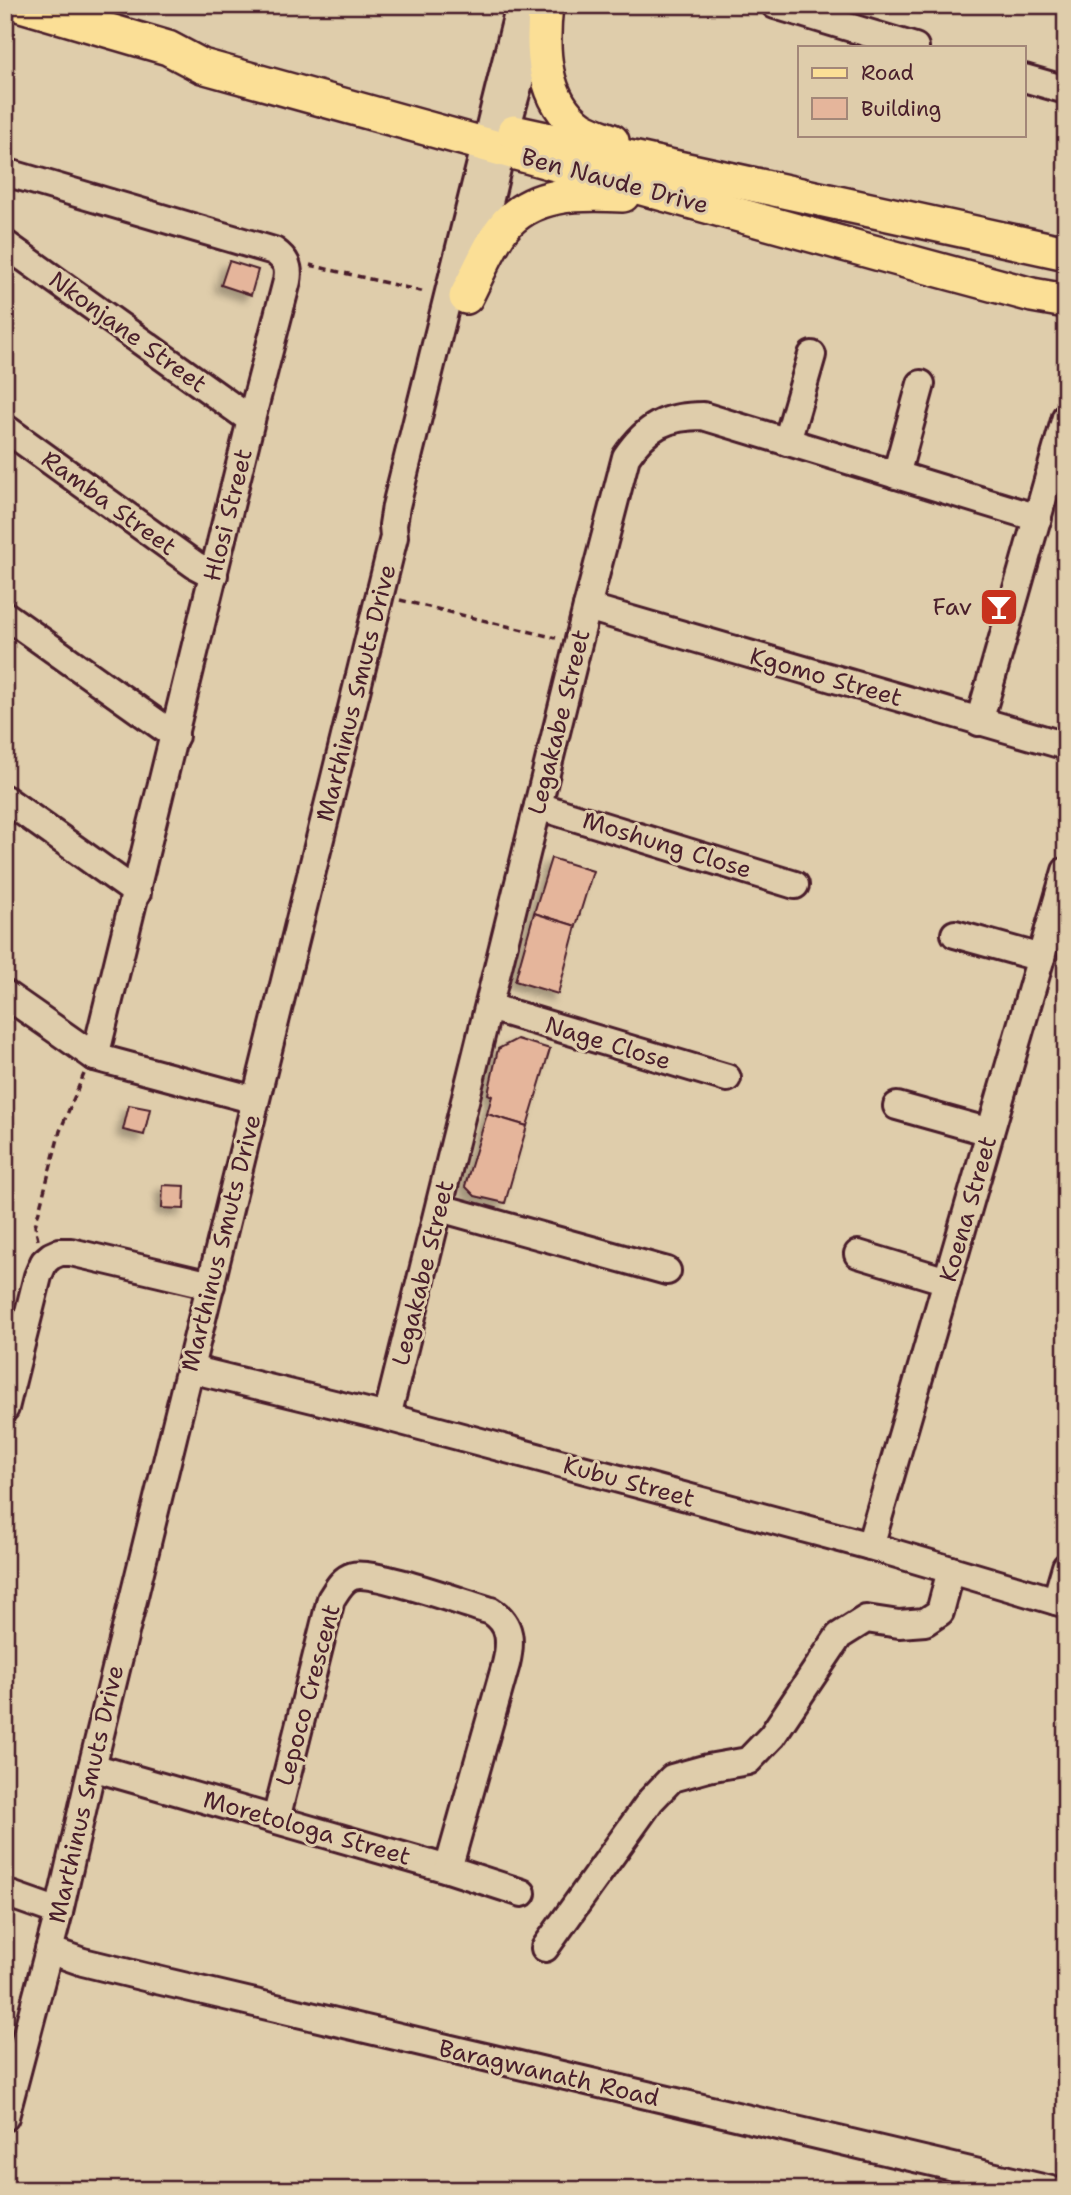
<svg xmlns="http://www.w3.org/2000/svg" width="1071" height="2195" font-family="'Shantell Sans',sans-serif">
	<style>
		.building { fill: #e5b59b; stroke: #4a1f2b; stroke-width: 2; filter: url(#shadow) }
		.lines { fill: none; stroke-linecap: round; stroke-linejoin: round }
		.minor-casing { stroke: #4a1f2b; stroke-width: 32 }
		.major-casing { stroke: #4a1f2b; stroke-width: 38 }
		.path { stroke: #4a1f2b; stroke-width: 3.5; stroke-dasharray: 7 5; stroke-linecap: butt }
		.minor { stroke: #dfcdab; stroke-width: 26 }
		.major { stroke: #fbdf96; stroke-width: 33 }
		.labels { text-anchor: middle; stroke-width: 6; stroke-linejoin: round; paint-order: stroke }
		.street-label { font-size: 24px; fill: #4a1f2b; stroke: #dfcdab }
		.poi-label { font-size: 24px; fill: #4a1f2b; stroke: #dfcdab; text-anchor: end }
	</style>
	<defs>
		<filter id="shadow"><feDropShadow dx="-6" dy="6" stdDeviation="3.5" flood-color="#0004"/></filter>
	</defs>
	<rect width="100%" height="100%" fill="#dfcdab"/>
	<filter id="ink" filterUnits="userSpaceOnUse"><feTurbulence type="fractalNoise" baseFrequency=".0143" numOctaves="2"/><feDisplacementMap in="SourceGraphic" scale="14" xChannelSelector="R" yChannelSelector="G"/><feConvolveMatrix kernelMatrix="1 2 1 2 8 2 1 2 1" color-interpolation-filters="sRGB"/></filter>
	<g filter="url(#ink)">
		<g class="building">
			<path d="M229 261 258 270 251 295 221 285Z"/>
			<path d="M551 858 593 871 576 926 534 913Z"/>
			<path d="M534 913 576 926 558 994 515 981Z"/>
			<path d="M517 1039 550 1049 527 1126 487 1114 492 1096 488 1094 498 1049Z"/>
			<path d="M129 1105 150 1109 144 1135 123 1130Z"/>
			<path d="M487 1114 527 1126 505 1203 475 1196 465 1186Z"/>
			<path d="M163 1185 185 1186 184 1209 162 1208Z"/>
		</g>
		<g class="lines">
			<g class="minor-casing">
				<g id="minor">
					<path d="M775 5 915 47"/>
					<path d="M1024 78 1066 90"/>
					<path d="M5 172 274 251C285 259 290 266 287 281L251 420 95 1057"/>
					<path d="M5 244 251 420"/>
					<path d="M475 262 506 130 537 17"/>
					<path d="M5 428 195 565 214 575"/>
					<path d="M787 442 812 355"/>
					<path d="M896 475 921 384"/>
					<path d="M587 607 1066 746"/>
					<path d="M5 615 175 736"/>
					<path d="M979 722 1066 417"/>
					<path d="M5 799 137 893"/>
					<path d="M538 806 795 885"/>
					<path d="M955 934 1041 958"/>
					<path d="M5 994 95 1057 255 1100"/>
					<path d="M489 1007 727 1078"/>
					<path d="M897 1106 990 1132"/>
					<path d="M440 1208 667 1271"/>
					<path d="M858 1254 947 1281"/>
					<path d="M190 1369 387 1417 870 1546 1066 1604"/>
					<path d="M5 1408 38 1276 44 1262 51 1256 60 1252H71L211 1285"/>
					<path d="M387 1417 587 607 626 457C647 426 666 416 703 416L1038 518"/>
					<path d="M870 1546 1066 871"/>
					<path d="M1056 1601 1066 1567"/>
					<path d="M92 1767 448 1869 522 1893"/>
					<path d="M276 1819 331 1599C337 1590 342 1579 353 1576 373 1570 466 1604 491 1611 512 1624 511 1643 506 1664L448 1869"/>
					<path d="M5 1893 59 1912"/>
					<path d="M545 1948 651 1800 672 1778 708 1768 748 1761 772 1736 839 1636 866 1619 899 1624 925 1622 940 1612 951 1570"/>
					<path d="M49 1950 83 1962 153 1979 1051 2190"/>
					<path d="M5 2117 59 1912 92 1767 394 537 393 525 396 506 520 5"/>
				</g>
			</g>
			<g class="major-casing">
				<g id="major">
					<path d="M21 5 168 48 202 66 891 257 1032 295 1066 301"/>
					<path d="M546 5C541 48 542 100 581 128 591 134 602 137 612 141"/>
					<path d="M514 132 1066 253"/>
					<path d="M466 297C477 276 488 248 502 229 531 191 580 193 623 195"/>
				</g>
			</g>
			<g class="path">
				<path d="M310 265 425 292"/>
				<path d="M400 600 556 638"/>
				<path d="M38 1240 35 1226 60 1131 84 1074"/>
			</g>
			<use href="#minor" class="minor"/>
			<use href="#major" class="major"/>
		</g>
	</g>
	<defs>
		<g id="bar-square" transform="scale(2.0125)"><rect x="-9" y="-9" width="18" height="18" rx="4" fill="#c8321e" stroke="#dfcdab"/><path d="M-6-5H6L.8 .8V4.5H3.5V6h-7V4.5H-.8V.8Z" fill="#fff"/></g>
	</defs>
	<g fill-rule="evenodd">
		<use href="#bar-square" x="999" y="607"/>
	</g>
	<g class="labels">
		<g class="street-label">
			<text transform="translate(615 181) rotate(15)" y="8">Ben Naude Drive</text>
			<text transform="translate(128 332) rotate(36)" y="8">Nkonjane Street</text>
			<text transform="translate(109 503) rotate(36)" y="8">Ramba Street</text>
			<text transform="translate(228 515) rotate(-76)" y="8">Hlosi Street</text>
			<text transform="translate(826 677) rotate(16)" y="8">Kgomo Street</text>
			<text transform="translate(356 693) rotate(-76)" y="8">Marthinus Smuts Drive</text>
			<text transform="translate(559 722) rotate(-76)" y="8">Legakabe Street</text>
			<text transform="translate(667 845) rotate(17)" y="8">Moshung Close</text>
			<text transform="translate(608 1043) rotate(17)" y="8">Nage Close</text>
			<text transform="translate(968 1209) rotate(-74)" y="8">Koena Street</text>
			<text transform="translate(221 1243) rotate(-76)" y="8">Marthinus Smuts Drive</text>
			<text transform="translate(423 1273) rotate(-76)" y="8">Legakabe Street</text>
			<text transform="translate(629 1482) rotate(15)" y="8">Kubu Street</text>
			<text transform="translate(308 1695) rotate(-75)" y="8">Lepoco Crescent</text>
			<text transform="translate(86 1794) rotate(-77)" y="8">Marthinus Smuts Drive</text>
			<text transform="translate(307 1828) rotate(16)" y="8">Moretologa Street</text>
			<text transform="translate(549 2073) rotate(13)" y="8">Baragwanath Road</text>
		</g>
		<g class="poi-label">
			<text x="972" y="615">Fav</text>
		</g>
	</g>
	<rect width="1071" height="2195" fill="none" stroke="#dfcdab" stroke-width="28"/>
	<rect x="14" y="14" width="1043" height="2167" fill="none" stroke="#4a1f2b" stroke-width="2.5" filter="url(#ink)"/>
	<rect x="798" y="46" width="228" height="91" fill="#dfcdab" stroke="#a38778" stroke-width="2"/>
	<rect x="812" y="68" width="35" height="10" fill="#fbdf96" stroke="#a38778" stroke-width="2"/>
	<text x="861" y="80" font-size="21" fill="#4a1f2b">Road</text>
	<rect x="812" y="98" width="35" height="21" fill="#e5b59b" stroke="#a38778" stroke-width="2"/>
	<text x="861" y="116" font-size="21" fill="#4a1f2b">Building</text>
</svg>
